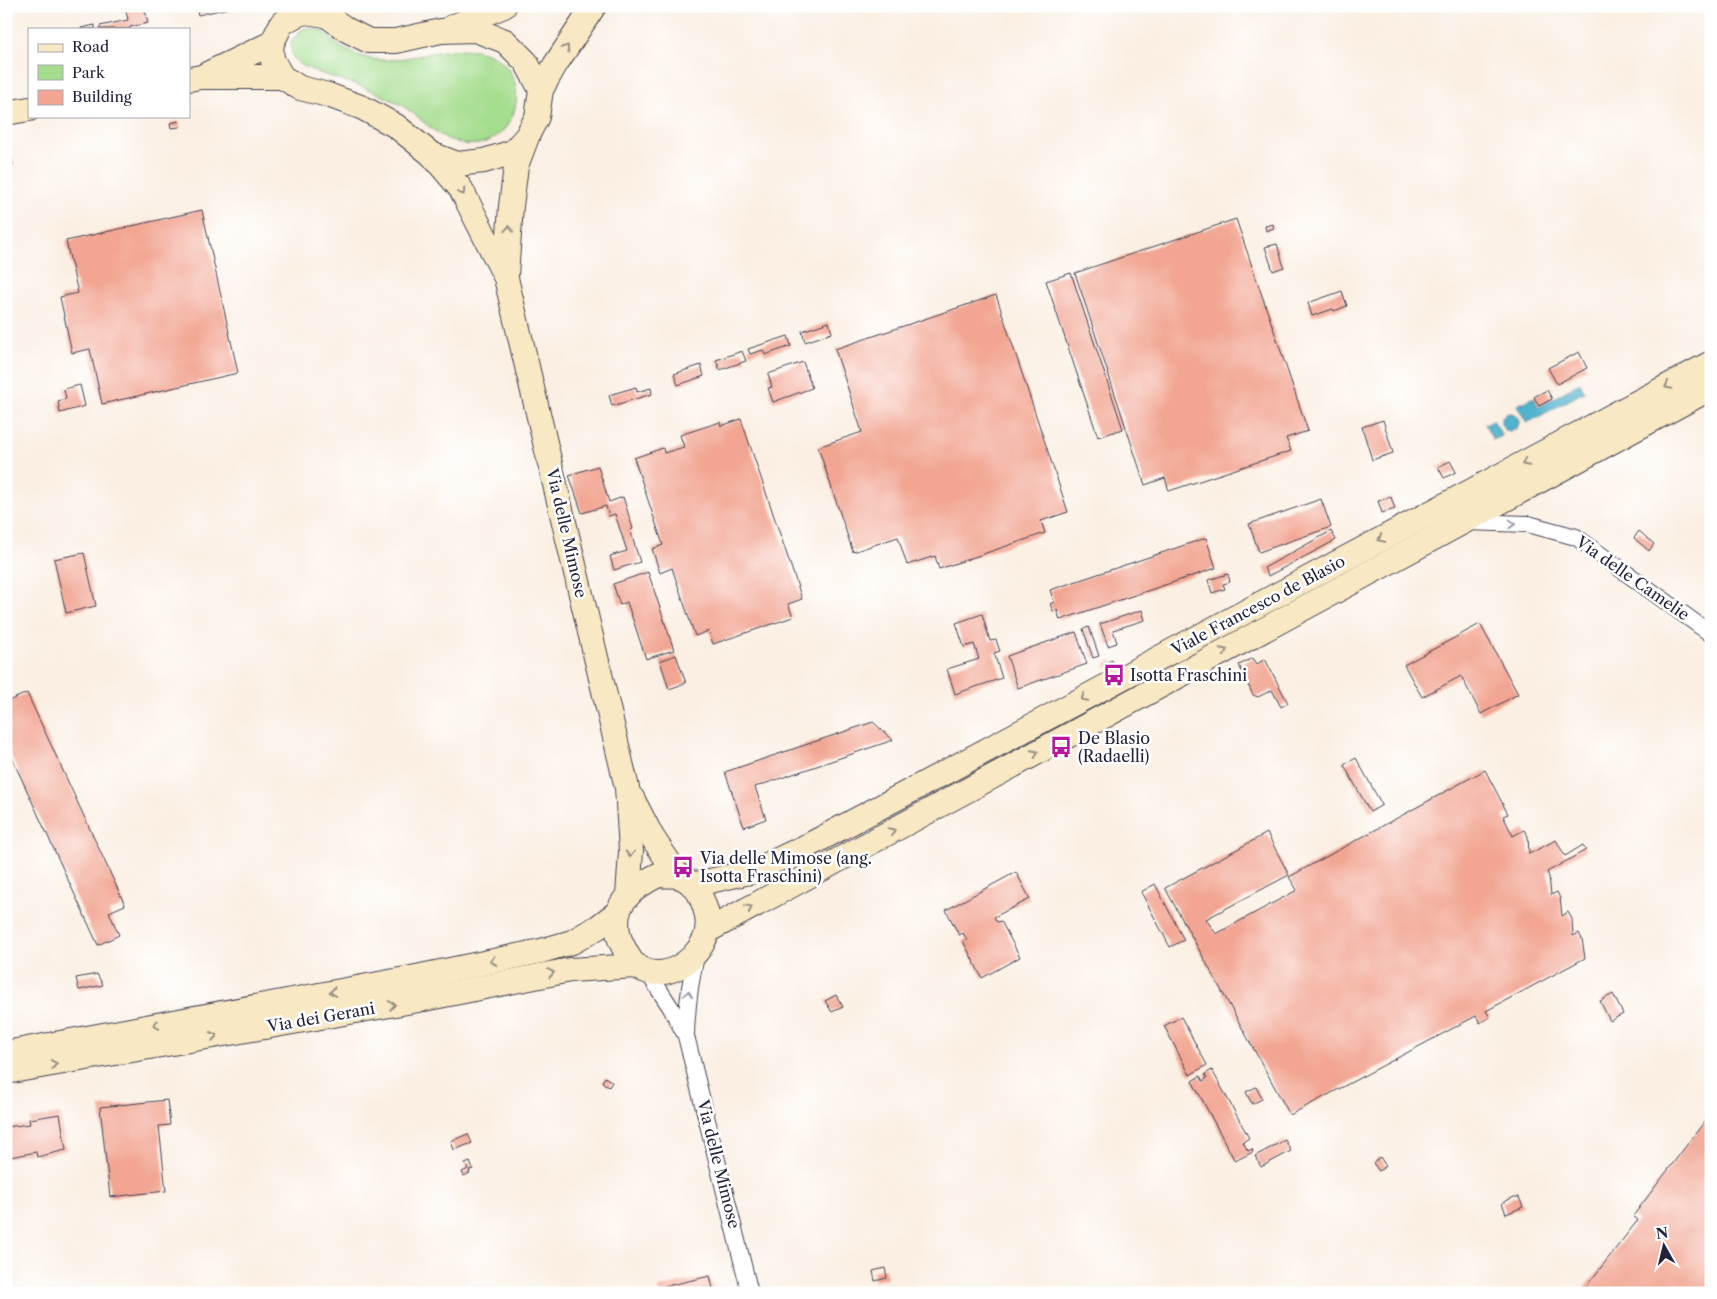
<svg xmlns="http://www.w3.org/2000/svg" width="1717" height="1299" font-family="'Libre Caslon Text',serif">
	<style>
		.green { fill: #a5dd8e; stroke: #648064 }
		.water { fill: #4fb3ce; stroke: #386a84 }
		.building { fill: #f2a592 }
		.lines { fill: none; stroke-linecap: round; stroke-linejoin: round }
		.street-casing { stroke: #424154; stroke-width: 18 }
		.secondary-casing { stroke: #424154; stroke-width: 26 }
		.street { stroke: #fff; stroke-width: 16 }
		.secondary { stroke: #f8e8c3; stroke-width: 24 }
		.oneway { stroke: #988f86 }
		.oneway2 { stroke: #9c9ca7 }
		.labels { text-anchor: middle; stroke-width: 5; stroke-linejoin: round; paint-order: stroke }
		.street-label { font-size: 16px; fill: #22223b; stroke: #fff }
		.poi-label { font-size: 16px; fill: #22223b; stroke: #fff; text-anchor: start }
	</style>
	<rect width="100%" height="100%" fill="#fff"/>
	<filter id="ink" filterUnits="userSpaceOnUse"><feTurbulence type="fractalNoise" baseFrequency=".02" numOctaves="2"/><feDisplacementMap in="SourceGraphic" scale="10" xChannelSelector="R" yChannelSelector="G"/><feConvolveMatrix kernelMatrix="1 2 1 2 8 2 1 2 1" color-interpolation-filters="sRGB"/></filter>
	<filter id="wash" filterUnits="userSpaceOnUse"><feTurbulence type="fractalNoise" baseFrequency=".0096" numOctaves="4" result="noise"/><feDisplacementMap in="SourceGraphic" scale="20" xChannelSelector="R" yChannelSelector="G"/><feGaussianBlur stdDeviation="1.12" result="paint"/><feColorMatrix in="noise" values="0 0 0 0 0 0 0 0 0 0 0 0 0 0 0 0 0 1.4 0 .05"/><feComposite in="paint" operator="in"/></filter>
	<g filter="url(#wash)">
		<rect width="100%" height="100%" fill="#faefe2"/>
		<path class="green" d="M306 28C328 29 322 34 338 45 350 53 365 59 380 60 415 62 463 37 495 57 539 85 510 156 459 143 439 138 425 122 409 110 394 100 375 92 358 85 343 80 300 70 293 57 291 53 291 47 291 42L301 30Z"/>
		<g class="water">
			<path d="M1580 383 1584 392 1527 423 1517 405 1534 397 1540 406Z"/>
			<circle cx="1510" cy="422" r="9"/>
			<path d="M1493 420 1502 436 1493 440 1485 424Z"/>
		</g>
		<g id="blocks">
			<g class="building">
				<path d="M125 6H144L148 23 130 27V29H100V26L128 20Z"/>
				<path d="M196 6H233V7L198 15Z"/>
				<path d="M95 25V29H81V28Z"/>
				<path d="M179 121 180 127 171 128 170 123Z"/>
				<path d="M11 154 13 165 6 166V155Z"/>
				<path d="M202 210 238 373 102 404 90 349 72 353 60 297 78 293 66 241Z"/>
				<path d="M1236 219 1308 431 1286 438 1291 451 1169 491 1165 478 1145 485 1075 273Z"/>
				<path d="M1273 224 1274 228 1266 231 1265 226Z"/>
				<path d="M1277 244 1284 267 1273 271 1265 247Z"/>
				<path d="M1071 273 1123 429 1098 437 1046 281Z"/>
				<path d="M1342 291 1347 306 1334 311 1333 309 1312 316 1308 303Z"/>
				<path d="M996 295 1068 512 1041 521 1045 533 939 569 935 556 907 565 898 537 853 552 818 447 862 432 835 349Z"/>
				<path d="M829 322 832 333 805 342 802 331Z"/>
				<path d="M788 336 791 346 765 355 763 350 750 354 748 349Z"/>
				<path d="M742 351 746 361 720 370 716 360Z"/>
				<path d="M1579 352 1587 368 1557 384 1548 368Z"/>
				<path d="M803 362 812 388 773 402 768 388 772 387 768 374Z"/>
				<path d="M701 365 704 376 678 385 674 374Z"/>
				<path d="M80 385 85 406 60 413 58 401 66 399 64 389Z"/>
				<path d="M636 387 637 392 651 388 652 394 612 406 609 395Z"/>
				<path d="M1547 390 1552 399 1539 406 1534 397Z"/>
				<path d="M741 419 802 599 788 604 793 617 713 644 709 631 695 636 672 568 660 573 652 549 663 545 634 458 663 448 664 453 684 447 680 435 720 422 721 426Z"/>
				<path d="M1383 420 1393 453 1372 460 1362 427Z"/>
				<path d="M1450 461 1456 472 1444 478 1438 467Z"/>
				<path d="M598 466 609 502 623 497 633 529 630 530 640 562 614 570 610 556 627 551 615 514 609 516 606 506 582 513 569 475Z"/>
				<path d="M1391 497 1395 509 1382 513 1378 501Z"/>
				<path d="M1321 499 1331 527 1259 552 1249 524Z"/>
				<path d="M1331 531 1336 540 1268 576 1264 568Z"/>
				<path d="M1639 531 1654 544 1649 551 1634 538Z"/>
				<path d="M1206 538 1216 568 1060 620 1057 610 1053 611 1050 604 1054 602 1050 590Z"/>
				<path d="M84 553 96 606 66 613 54 559Z"/>
				<path d="M648 572 674 650 646 659 627 602 620 605 613 584Z"/>
				<path d="M1228 574 1230 582 1223 584 1225 589 1212 593 1208 580Z"/>
				<path d="M1142 610 1145 620 1113 630 1117 643 1108 646 1100 624Z"/>
				<path d="M982 614 990 641 996 640 1000 651 994 653 1002 678 955 694 947 669 979 659 974 644 964 647 956 623Z"/>
				<path d="M1480 624 1518 694 1481 714 1461 676 1422 697 1404 665Z"/>
				<path d="M1089 627 1099 656 1093 658 1083 629Z"/>
				<path d="M1076 632 1087 664 1018 688 1007 656Z"/>
				<path d="M676 655 686 683 669 689 660 661Z"/>
				<path d="M1253 658 1257 664 1265 659 1288 703 1281 707 1272 690 1258 697 1253 695 1239 665Z"/>
				<path d="M1112 660 1114 664 1106 668 1104 664Z"/>
				<path d="M27 693 125 905 109 912 119 935 98 945 6 745V702Z"/>
				<path d="M873 722 893 740 755 787 766 819 744 827 725 772Z"/>
				<path d="M1356 758 1382 805 1370 812 1344 765Z"/>
				<path d="M1485 770 1508 814 1503 816 1513 836 1524 830 1528 836 1529 854 1556 840 1565 856 1583 845 1586 850 1547 872 1549 877 1551 895 1557 892 1560 898 1562 916 1568 912 1572 919 1573 936 1579 933 1582 939 1585 958 1486 1011 1490 1017 1480 1023 1476 1016 1290 1115 1165 888 1267 833 1289 875 1206 919 1216 934 1297 890 1289 877Z"/>
				<path d="M1016 872 1030 899 994 917 997 922 1001 921 1020 957 982 978 963 941 967 940 963 933 959 935 946 910Z"/>
				<path d="M1155 884 1184 940 1170 947 1141 892Z"/>
				<path d="M97 974 103 985 79 990 76 978Z"/>
				<path d="M1613 994 1623 1014 1610 1021 1600 1001Z"/>
				<path d="M836 995 843 1007 832 1012 825 1001Z"/>
				<path d="M1181 1017 1207 1065 1190 1075 1164 1026Z"/>
				<path d="M1212 1070 1249 1138 1243 1142 1248 1151 1252 1149 1253 1152 1235 1161 1192 1081 1200 1076 1203 1081 1207 1078 1205 1074Z"/>
				<path d="M605 1077 612 1082 609 1087 602 1082Z"/>
				<path d="M1256 1087 1262 1099 1252 1104 1246 1092Z"/>
				<path d="M167 1100 170 1125 159 1126 166 1191 110 1197 100 1107Z"/>
				<path d="M1711 1113V1293H1581L1638 1220 1633 1216Z"/>
				<path d="M60 1114 66 1150 37 1157 36 1152 6 1158V1127L30 1124 29 1119Z"/>
				<path d="M468 1134 472 1143 454 1150 451 1141Z"/>
				<path d="M1285 1140 1291 1151 1261 1167 1255 1156Z"/>
				<path d="M1380 1157 1386 1166 1379 1171 1373 1163Z"/>
				<path d="M470 1162 473 1169 469 1170 470 1173 464 1176 462 1172 468 1169 465 1164Z"/>
				<path d="M1514 1197H1519L1523 1207 1506 1214 1502 1203Z"/>
				<path d="M885 1268 887 1278 875 1281 873 1271Z"/>
				<path d="M710 1276 714 1293H659L658 1288Z"/>
			</g>
		</g>
	</g>
	<g filter="url(#ink)">
		<use href="#blocks" fill-opacity="0" stroke="#424154" stroke-width="1"/>
		<g class="lines">
			<g class="street-casing">
				<g id="street">
					<path d="M1465 522 1528 524 1576 537 1711 634"/>
					<path d="M647 971 671 1008 686 1036 750 1293"/>
					<path d="M686 1034C687 1006 690 980 697 952"/>
				</g>
			</g>
			<g class="secondary-casing">
				<g id="secondary">
					<path d="M305 12 326 15 347 30 369 41H396L441 31 475 30 505 41 526 62 541 90 537 117 527 136 513 152 484 161 457 164 431 154 396 126 363 108 328 95 300 88 282 77 273 61 271 52 272 43 282 23 296 15Z"/>
					<path d="M452 27 504 6"/>
					<path d="M207 74 272 43"/>
					<path d="M189 79 201 77H282"/>
					<path d="M541 90 555 65 594 6"/>
					<path d="M6 113 29 109"/>
					<path d="M431 154 461 189 506 278 627 788 631 851 628 896"/>
					<path d="M506 276 511 206 516 166 527 137"/>
					<path d="M632 798 652 837 678 876"/>
					<path d="M658 875C664 876 671 875 677 876 686 878 696 886 700 895 705 906 710 919 707 932 700 961 659 988 633 963 627 956 624 948 620 940 609 906 630 889 658 875Z"/>
					<path d="M692 885 754 871 811 844 1711 363"/>
					<path d="M707 931 1711 388"/>
					<path d="M6 1053 411 978 541 951 572 942 598 927 618 912"/>
					<path d="M6 1072 424 999 570 970 637 966"/>
				</g>
			</g>
			<use href="#street" class="street"/>
			<use href="#secondary" class="secondary"/>
		</g>
		<defs><path id="oneway-chevron" d="M-2-3.5L2.5 0L-2 3.5" fill="none" stroke-width="1.6" stroke-linecap="round" stroke-linejoin="round" transform="scale(1.25)"/></defs>
		<g class="oneway">
			<use href="#oneway-chevron" transform="translate(566 48) rotate(-57)"/>
			<use href="#oneway-chevron" transform="translate(462 192) rotate(59)"/>
			<use href="#oneway-chevron" transform="translate(509 229) rotate(-86)"/>
			<use href="#oneway-chevron" transform="translate(1668 386) rotate(152)"/>
			<use href="#oneway-chevron" transform="translate(1525 463) rotate(152)"/>
			<use href="#oneway-chevron" transform="translate(1381 539) rotate(152)"/>
			<use href="#oneway-chevron" transform="translate(1224 651) rotate(-28)"/>
			<use href="#oneway-chevron" transform="translate(1084 698) rotate(152)"/>
			<use href="#oneway-chevron" transform="translate(1035 753) rotate(-28)"/>
			<use href="#oneway-chevron" transform="translate(892 831) rotate(-28)"/>
			<use href="#oneway-chevron" transform="translate(630 854) rotate(92)"/>
			<use href="#oneway-chevron" transform="translate(749 908) rotate(-27)"/>
			<use href="#oneway-chevron" transform="translate(493 961) rotate(168)"/>
			<use href="#oneway-chevron" transform="translate(551 973) rotate(-11)"/>
			<use href="#oneway-chevron" transform="translate(333 992) rotate(170)"/>
			<use href="#oneway-chevron" transform="translate(392 1005) rotate(-10)"/>
			<use href="#oneway-chevron" transform="translate(156 1025) rotate(170)"/>
			<use href="#oneway-chevron" transform="translate(214 1036) rotate(-10)"/>
			<use href="#oneway-chevron" transform="translate(54 1064) rotate(-10)"/>
		</g>
		<g class="oneway2">
			<use href="#oneway-chevron" transform="translate(1512 524) rotate(2)"/>
			<use href="#oneway-chevron" transform="translate(688 994) rotate(-82)"/>
		</g>
	</g>
	<defs>
		<g id="bus-bare" transform="scale(1.725)"><path d="M-5-6H5V4H4V6H2V4H-2V6H-4V4H-5ZM-3.5-4V0h7V-4ZM-3.5 1.2v1.5H-2V1.2ZM2 1.2v1.5H3.5V1.2Z" fill="#b5179e" stroke="#fff" stroke-width="2.5" paint-order="stroke"/></g>
	</defs>
	<g fill-rule="evenodd">
		<use href="#bus-bare" x="1114" y="675"/>
		<use href="#bus-bare" x="1061" y="747"/>
		<use href="#bus-bare" x="683" y="867"/>
	</g>
	<g class="labels">
		<g class="street-label">
			<text transform="translate(567 533) rotate(77)" y="6">Via delle Mimose</text>
			<text transform="translate(1633 578) rotate(35)" y="6">Via delle Camelie</text>
			<text transform="translate(1258 605) rotate(-28)" y="6">Viale Francesco de Blasio</text>
			<text transform="translate(321 1017) rotate(-10)" y="6">Via dei Gerani</text>
			<text transform="translate(719 1164) rotate(76)" y="6">Via delle Mimose</text>
		</g>
		<g class="poi-label">
			<text x="1130" y="681">Isotta Fraschini</text>
			<text x="1078" y="744">De Blasio<tspan x="1078" dy="18">(Radaelli)</tspan></text>
			<text x="700" y="864">Via delle Mimose (ang.<tspan x="700" dy="18">Isotta Fraschini)</tspan></text>
		</g>
	</g>
	<rect width="1717" height="1299" fill="none" stroke="#fff" stroke-width="25"/>
	<rect x="28" y="28" width="162" height="90" fill="#ffffff" stroke="#a7a7b1"/>
	<rect x="38" y="44" width="25" height="8" fill="#f8e8c3" stroke="#a7a7b1"/>
	<text x="72" y="52" font-size="15" fill="#22223b">Road</text>
	<rect x="38" y="65" width="25" height="15" fill="#a5dd8e" stroke="#a7a7b1"/>
	<text x="72" y="78" font-size="15" fill="#22223b">Park</text>
	<rect x="38" y="90" width="25" height="15" fill="#f2a592" stroke="#a7a7b1"/>
	<text x="72" y="102" font-size="15" fill="#22223b">Building</text>
	<g transform="translate(1664 1246) rotate(352)" stroke="#ffffff" stroke-width="4" paint-order="stroke">
	<path d="M0-4L9 19L0 12L-9 19Z" fill="#22223b"/>
	<text y="-8" font-size="14" font-weight="bold" text-anchor="middle" fill="#22223b">N</text>
	</g>
</svg>
